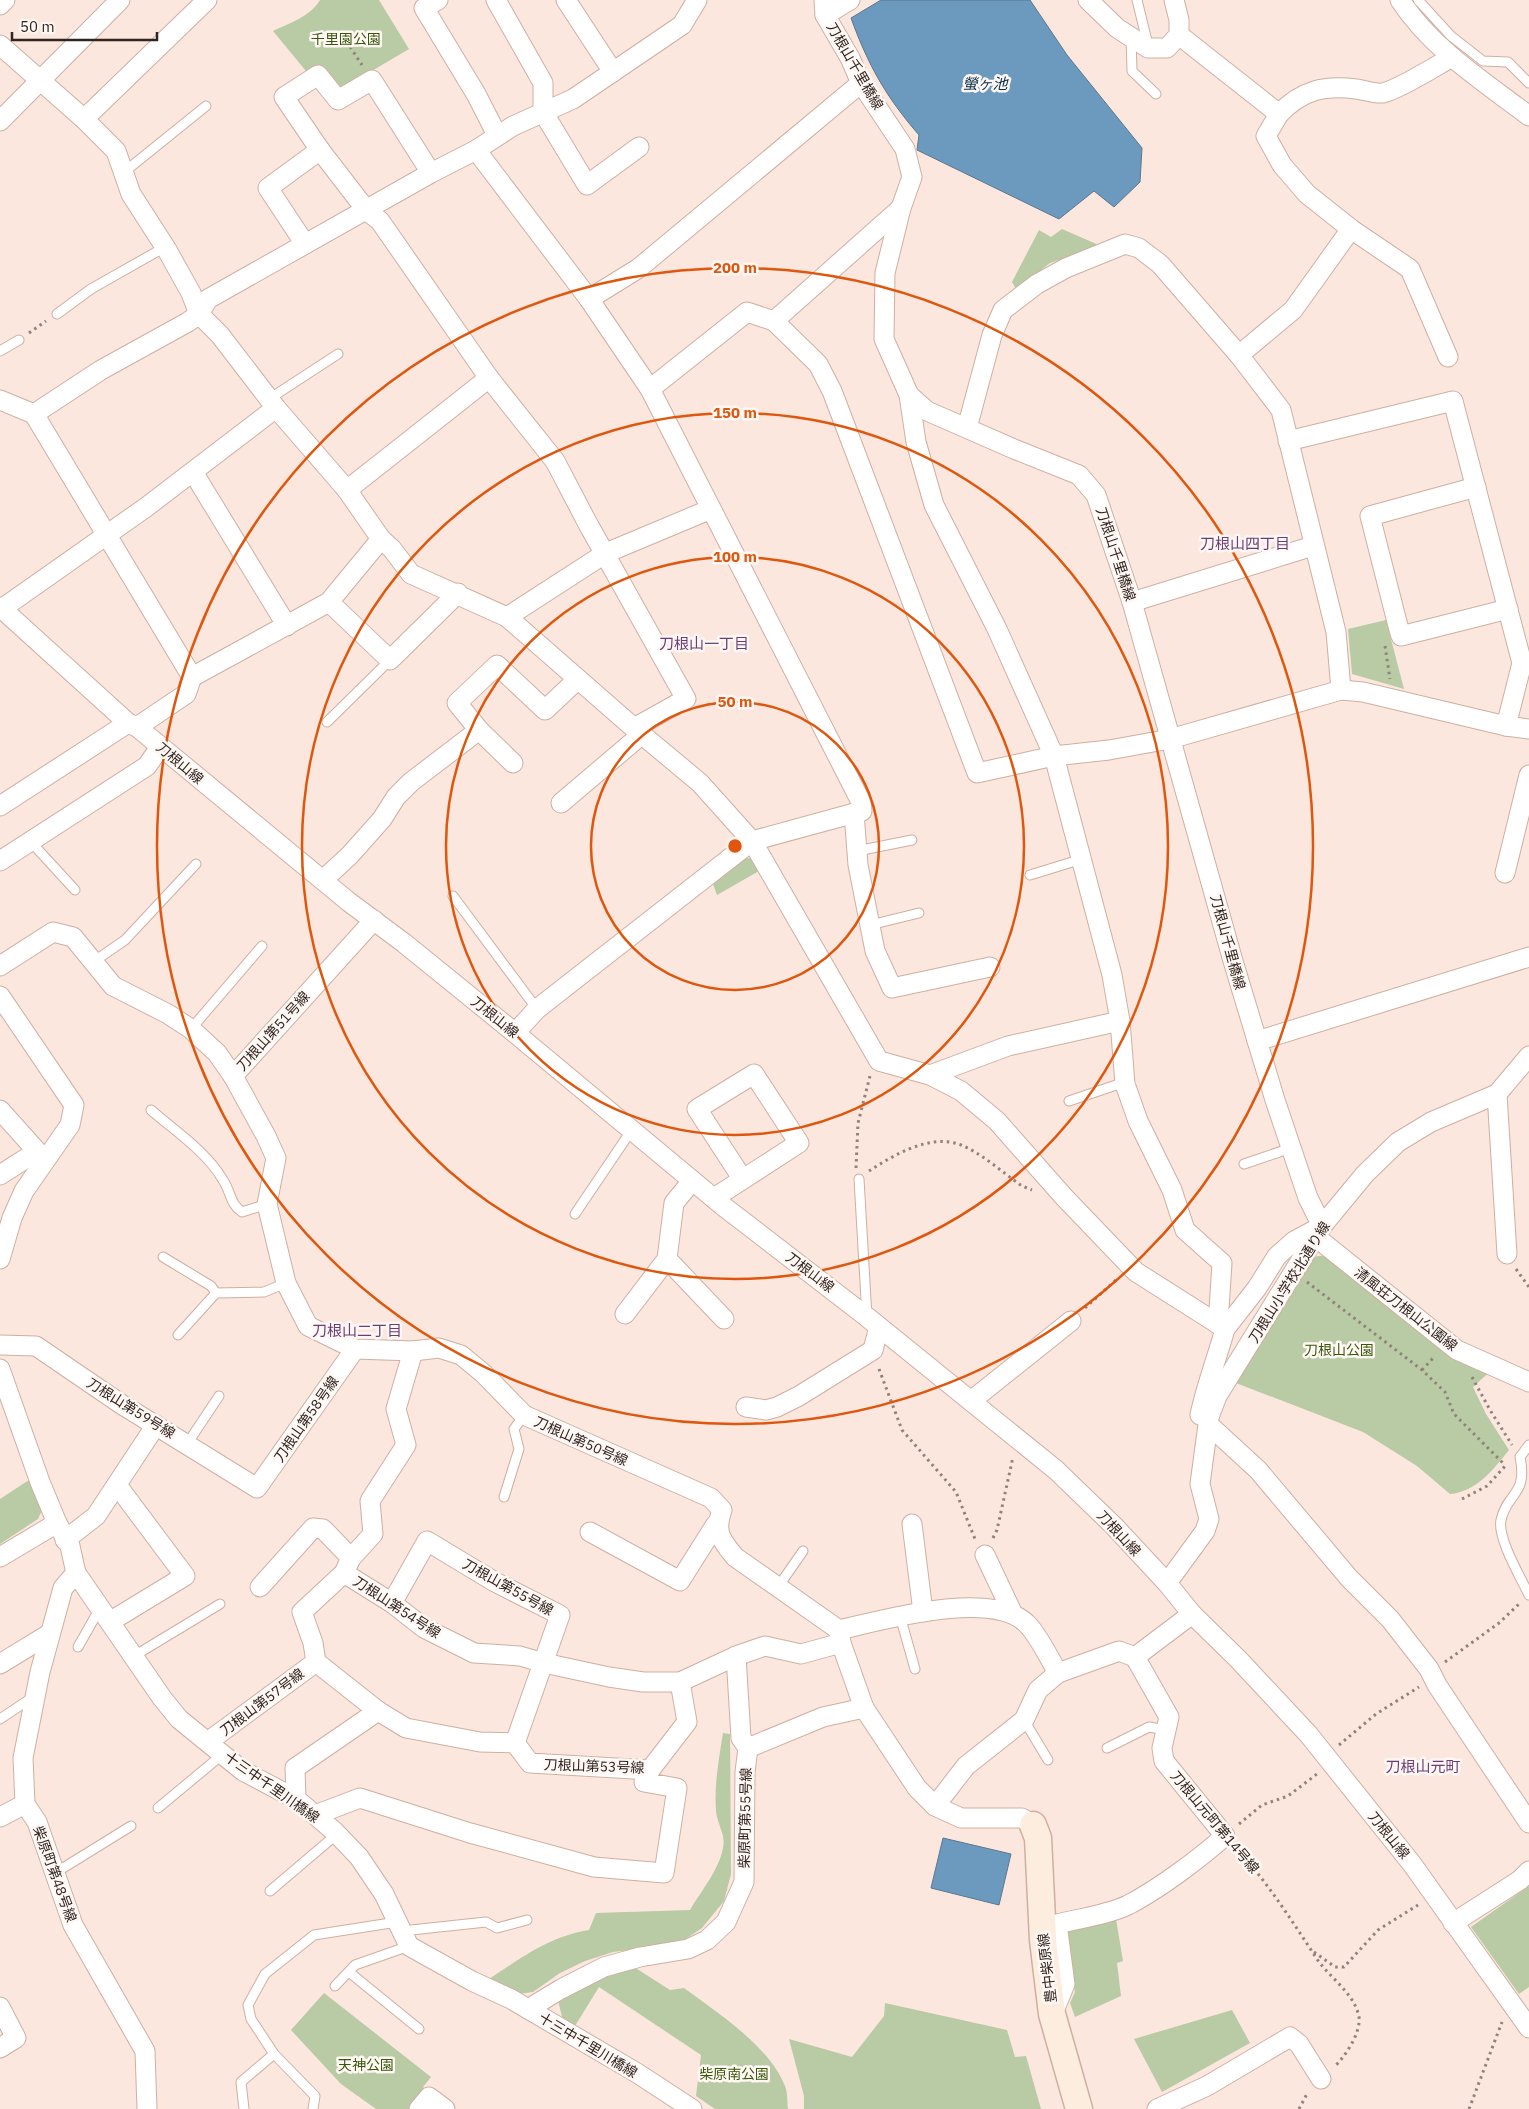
<svg xmlns="http://www.w3.org/2000/svg" width="1529" height="2109" font-family="'IBM Plex Sans','Noto Sans JP',sans-serif">
	<style>
		.green { fill: #b8cba5 }
		.water { fill: #6c9abf; stroke: #5a778f }
		.lines { fill: none; stroke-linecap: round; stroke-linejoin: round }
		.lane-casing { stroke: #cfafa1; stroke-width: 11 }
		.street-casing { stroke: #cfafa1; stroke-width: 21 }
		.secondary-casing { stroke: #cfafa1; stroke-width: 29 }
		.path { stroke: #91827b; stroke-width: 3; stroke-dasharray: 2.5 4; stroke-linecap: butt }
		.lane { stroke: #fff; stroke-width: 9 }
		.street { stroke: #fff; stroke-width: 19 }
		.secondary { stroke: #fcedde; stroke-width: 26 }
		.ring { fill: none; stroke: #df560d; stroke-width: 2.5 }
		.labels { text-anchor: middle; stroke-width: 5; stroke-linejoin: round; paint-order: stroke }
		.park-label { font-size: 14px; fill: #39570b; stroke: #fef7f4 }
		.street-label { font-size: 14px; fill: #30241f; stroke: #fef7f4 }
		.water-label { font-size: 15px; font-style: italic; fill: #072d47; stroke: #fef7f4 }
		.neighbourhood-label { font-size: 15px; fill: #6a3e74; stroke: #fef7f4 }
		.centre { fill: #df560d; stroke: #fef7f4; stroke-width: 2.5 }
		.ring-label { font-size: 15px; text-anchor: middle; font-weight: bold; fill: #df560d; stroke: #fef7f4; stroke-width: 5; stroke-linejoin: round; paint-order: stroke }
	</style>
	<rect width="100%" height="100%" fill="#fbe7de"/>
	<g class="green">
		<path d="M320 0H379L409 49 343 88 335 87 316 65 306 71 273 31C289 23 310 17 320 0Z"/>
		<path d="M1062 229 1101 246 1050 263 1016 289 1012 282 1039 230 1051 237Z"/>
		<path d="M1386 620 1404 689 1352 674 1348 629Z"/>
		<path d="M743 857 753 859 759 871 717 895 712 881Z"/>
		<path d="M1327 1255 1496 1366 1473 1387 1486 1414 1509 1450C1494 1469 1476 1492 1450 1494L1417 1466 1363 1432 1236 1383 1312 1257Z"/>
		<path d="M29 1480 42 1510 38 1519 0 1544V1499Z"/>
		<path d="M723 1733 730 1734 731 1874 724 1901 702 1928 678 1944 613 1952 585 1961 560 1973 533 1992 518 1994 489 1979C521 1958 550 1936 589 1930L596 1913 690 1910C701 1891 719 1870 723 1848 726 1834 717 1824 716 1811 714 1784 719 1759 723 1733Z"/>
		<path d="M1529 1886V1987L1519 1994 1471 1927Z"/>
		<path d="M1116 1919 1123 1961 1117 1963 1121 1996 1075 2017 1070 2003 1075 1992 1065 1933 1070 1926Z"/>
		<path d="M634 1967 670 1990 684 1988C718 2013 769 2046 785 2086 788 2093 787 2102 788 2109H715L696 2096 701 2055 599 1987 575 2026 562 2017 558 2000 594 1980Z"/>
		<path d="M324 1993 431 2077 423 2087 426 2089 410 2109H376L341 2084 291 2030Z"/>
		<path d="M885 2003 1007 2030 1015 2057 1026 2056 1041 2109H804V2096L789 2039 852 2057 884 2016Z"/>
		<path d="M1232 2010 1250 2043 1162 2092 1134 2039Z"/>
	</g>
	<g class="water">
		<path d="M881 0H1030L1067 55 1142 148 1140 182 1114 207 1094 191 1059 219 917 150 919 135C886 97 868 65 851 18Z"/>
		<path d="M943 1838 1011 1854 999 1905 931 1888Z"/>
	</g>
	<g class="lines">
		<g class="lane-casing">
			<g id="lane">
				<path d="M1137 0 1148 45"/>
				<path d="M1418 0 1451 36 1483 61 1508 62 1529 83"/>
				<path d="M1131 37 1132 71 1156 94"/>
				<path d="M123 173 206 106"/>
				<path d="M57 314 91 289 165 247"/>
				<path d="M0 351 19 340"/>
				<path d="M269 399 338 354"/>
				<path d="M327 722 390 660"/>
				<path d="M31 842 75 890"/>
				<path d="M857 851 912 840"/>
				<path d="M1030 875 1082 859"/>
				<path d="M453 896 537 1009"/>
				<path d="M870 925 919 913"/>
				<path d="M93 962 125 940 196 864"/>
				<path d="M191 1029 262 946"/>
				<path d="M1069 1101 1125 1082"/>
				<path d="M151 1110C175 1131 207 1152 223 1180 231 1192 230 1204 242 1212L267 1204"/>
				<path d="M1244 1164 1291 1148"/>
				<path d="M859 1179 867 1317"/>
				<path d="M575 1214 631 1131"/>
				<path d="M163 1257 211 1286 216 1293"/>
				<path d="M178 1335 216 1293 264 1292 286 1283"/>
				<path d="M187 1444 219 1396"/>
				<path d="M1529 1445 1520 1457C1528 1496 1507 1492 1501 1520 1497 1538 1521 1578 1529 1595"/>
				<path d="M504 1497 519 1449 514 1429 524 1415"/>
				<path d="M778 1587 803 1551"/>
				<path d="M900 1616 915 1669"/>
				<path d="M78 1647 100 1608"/>
				<path d="M134 1656 220 1604"/>
				<path d="M0 1719 33 1697"/>
				<path d="M1024 1720 1048 1760"/>
				<path d="M1107 1748 1149 1727 1166 1730"/>
				<path d="M158 1808 223 1754"/>
				<path d="M55 1873 131 1826"/>
				<path d="M270 1891 337 1834"/>
				<path d="M402 1931 486 1922 497 1928 527 1920"/>
				<path d="M349 1972 419 2029"/>
				<path d="M335 1986 355 1965 409 1946"/>
				<path d="M244 2109 241 2082 274 2054"/>
				<path d="M313 2109 315 2096 274 2054 251 2019 248 2005 265 1974 314 1935 397 1922"/>
			</g>
		</g>
		<g class="street-casing">
			<g id="street">
				<path d="M438 0 424 8 476 94 497 135"/>
				<path d="M496 0 543 83V112L587 185 639 147"/>
				<path d="M566 0 613 72"/>
				<path d="M824 0 825 15 850 58 861 83 905 149 912 177 901 208 885 273 884 339 909 395 927 411 1014 449 1079 475 1096 495 1132 602 1233 961 1275 1100 1308 1198 1322 1226 1294 1241 1277 1256 1257 1288 1225 1329"/>
				<path d="M1088 0 1117 28 1148 48H1167L1179 35V20L1174 0"/>
				<path d="M1400 0C1432 49 1483 81 1529 116"/>
				<path d="M0 5 5 0"/>
				<path d="M825 15 850 0"/>
				<path d="M1179 35 1279 114 1266 136 1282 165 1307 194 1351 229 1410 269 1448 357"/>
				<path d="M0 45 84 119 207 0"/>
				<path d="M1279 114C1302 90 1324 85 1356 89 1364 90 1375 94 1383 93 1400 89 1436 66 1452 57"/>
				<path d="M84 119 116 151 131 194 167 250 191 293 199 314 220 335 276 408 347 490 381 539 392 549 411 574 507 617 634 728 700 783 752 841 879 1061 930 1075"/>
				<path d="M0 121 120 0"/>
				<path d="M320 150 367 211 380 221 489 378 555 461 588 524 686 699 634 728"/>
				<path d="M476 150 589 299"/>
				<path d="M901 208 774 321 818 364 832 391 977 773 1054 756 1109 750 1170 739 1341 690 1336 632 1281 410 1239 355 1160 264 1139 248 1125 244 1066 268 1037 284 1003 310 992 335 967 428"/>
				<path d="M305 244 268 188 320 150 284 97 318 75 338 100 372 80 431 173"/>
				<path d="M774 321 747 312 650 389 589 299 639 268 861 83"/>
				<path d="M1239 355 1293 310 1351 229"/>
				<path d="M909 395 916 442 934 505 997 629 1054 756 1112 975 1120 1021 1125 1084 1138 1121 1172 1190 1185 1230 1222 1263 1218 1324 1225 1329C1217 1358 1206 1386 1200 1415L1209 1417"/>
				<path d="M0 400 34 414 101 370 188 322 199 314 208 299 431 173 476 150 513 126 573 99 682 25 697 0"/>
				<path d="M34 414 192 677 186 694 137 727"/>
				<path d="M1288 441 1453 401 1522 663 1506 726"/>
				<path d="M193 472 287 626"/>
				<path d="M1476 487 1370 516 1398 626 1401 636 1508 609"/>
				<path d="M347 490 489 378"/>
				<path d="M329 602 390 660 458 593"/>
				<path d="M1132 602 1313 546"/>
				<path d="M0 607 128 723 137 727 349 902 404 943 515 1033 723 1206 867 1317 1056 1470 1114 1526 1167 1583 1192 1614 1238 1659 1309 1735 1412 1864 1529 2028"/>
				<path d="M0 610 145 508 276 408"/>
				<path d="M507 617 606 553 711 509"/>
				<path d="M192 677 329 602 381 539"/>
				<path d="M1341 690 1363 692 1506 726 1529 729"/>
				<path d="M479 730 513 763"/>
				<path d="M561 803 641 735"/>
				<path d="M0 806 128 723"/>
				<path d="M854 813 858 865 875 951 892 988 990 967"/>
				<path d="M0 861 147 766 160 747"/>
				<path d="M1505 873 1529 775"/>
				<path d="M323 880 350 855 382 819 396 797 411 782 479 730 457 703 497 665 545 710 578 679"/>
				<path d="M0 966 53 932 73 937 113 986 168 1014 191 1029 217 1053 233 1076 374 920"/>
				<path d="M0 996 74 1105 70 1125 24 1191 12 1218 0 1259"/>
				<path d="M1120 1021 1008 1046 930 1075 961 1091 997 1121 1064 1197 1136 1272 1218 1324"/>
				<path d="M515 1033 537 1009 752 841 862 811 861 802 650 389"/>
				<path d="M1257 1041 1529 957"/>
				<path d="M233 1076 266 1136 276 1158 267 1204 286 1283 308 1326 355 1349 413 1351 439 1348 461 1355 484 1374 524 1415 711 1498 722 1510C714 1532 721 1540 735 1557L839 1630"/>
				<path d="M1497 1094 1507 1254"/>
				<path d="M0 1110 44 1159"/>
				<path d="M0 1175 36 1152"/>
				<path d="M714 1198 799 1143 754 1074 697 1109 742 1178"/>
				<path d="M1317 1238 1457 1350 1529 1382"/>
				<path d="M667 1259 724 1319"/>
				<path d="M625 1314 667 1259 674 1203 692 1181"/>
				<path d="M0 1345 36 1346 121 1404 257 1488 355 1349"/>
				<path d="M0 1369 40 1482 57 1523 70 1546 76 1573 162 1698 179 1719 243 1771 296 1799 334 1831 359 1857 384 1894 409 1946 472 1981 511 1999 637 2073 692 2109"/>
				<path d="M971 1401 1071 1321"/>
				<path d="M746 1407 766 1410 777 1407 799 1396 873 1350 879 1327"/>
				<path d="M1209 1425 1258 1470 1349 1578 1390 1619 1429 1669 1437 1685 1529 1823"/>
				<path d="M912 1524 923 1612"/>
				<path d="M590 1532 680 1581 716 1524"/>
				<path d="M65 1540 96 1516 156 1425"/>
				<path d="M985 1555 1012 1612"/>
				<path d="M0 1557 57 1523"/>
				<path d="M351 1558 373 1534 370 1501 406 1445 396 1409 413 1351"/>
				<path d="M76 1573 63 1588 40 1672 23 1758 25 1804 37 1822 73 1925 145 2051 147 2109"/>
				<path d="M344 1573 302 1612 313 1643 316 1662 378 1711"/>
				<path d="M1167 1583 1205 1531 1209 1519 1200 1484 1209 1417 1217 1396 1322 1226 1365 1174 1398 1142 1431 1122 1497 1094 1529 1056"/>
				<path d="M260 1587 313 1528 323 1529 351 1558 344 1573 392 1603 424 1628 474 1653 520 1656 544 1663 609 1677 643 1682H680"/>
				<path d="M392 1603 427 1541 495 1582 560 1615 515 1743"/>
				<path d="M111 1621 185 1576 117 1485"/>
				<path d="M841 1643 864 1708 917 1788 935 1806 961 1818H1022L1033 1825"/>
				<path d="M736 1656 741 1738 748 1748"/>
				<path d="M0 1664 49 1634"/>
				<path d="M209 1741 316 1662"/>
				<path d="M296 1799 295 1768 378 1711 406 1728 480 1742 515 1743 530 1763 650 1770 687 1722 680 1682 736 1656 765 1646 801 1654 841 1643 839 1630C883 1620 994 1588 1028 1625 1040 1638 1049 1658 1058 1673"/>
				<path d="M935 1806 966 1766 1024 1720 1038 1690 1058 1673 1119 1651 1135 1657 1192 1614"/>
				<path d="M315 1815 360 1798 470 1833 594 1867 664 1873 677 1788 644 1782 650 1770"/>
				<path d="M0 1817 25 1804"/>
				<path d="M1453 1923 1520 1880 1529 1871"/>
				<path d="M0 2007 16 2038 0 2048"/>
				<path d="M528 2009 561 1989 604 1967 640 1957 688 1949 707 1940 726 1922 744 1882 745 1772 748 1748 823 1717 864 1708"/>
				<path d="M1053 2013 1065 1984 1057 1924C1081 1918 1107 1915 1128 1905 1159 1889 1199 1859 1225 1836L1164 1761 1162 1748 1169 1717 1135 1657"/>
				<path d="M419 2109 429 2097 445 2109"/>
				<path d="M1157 2109 1207 2086 1290 2037 1299 2044 1321 2079"/>
			</g>
		</g>
		<g class="secondary-casing">
			<path id="secondary" d="M1033 1825 1038 1838 1043 1940 1052 2014 1079 2109"/>
		</g>
		<g class="path">
			<path d="M343 36 362 65"/>
			<path d="M29 333 46 321"/>
			<path d="M1385 646 1390 679"/>
			<path d="M856 1168 858 1123 870 1076"/>
			<path d="M869 1171C894 1155 930 1133 961 1145 983 1154 1003 1173 1022 1186L1032 1190"/>
			<path d="M1516 1269 1529 1287"/>
			<path d="M1307 1282 1422 1370 1445 1392 1454 1414 1505 1465"/>
			<path d="M1085 1308 1117 1279"/>
			<path d="M879 1369 902 1430 956 1492 975 1539"/>
			<path d="M1422 1370 1435 1356"/>
			<path d="M1472 1377 1490 1410 1512 1445"/>
			<path d="M1462 1499 1487 1486 1507 1464"/>
			<path d="M993 1538 997 1530 1013 1457"/>
			<path d="M1445 1662 1499 1623 1519 1604"/>
			<path d="M1339 1745 1376 1714 1419 1687"/>
			<path d="M1239 1824 1262 1805 1288 1796 1317 1774"/>
			<path d="M1237 1849C1268 1883 1292 1921 1317 1959 1330 1978 1355 1994 1359 2017 1361 2033 1345 2057 1334 2067"/>
			<path d="M1314 1952 1335 1967H1344L1378 1930 1418 1905"/>
			<path d="M1299 2109 1308 2092"/>
			<path d="M1469 2109 1502 2022"/>
		</g>
		<use href="#lane" class="lane"/>
		<use href="#street" class="street"/>
		<use href="#secondary" class="secondary"/>
	</g>
	<g class="ring">
		<circle cx="735" cy="846" r="144"/>
		<circle cx="735" cy="846" r="289"/>
		<circle cx="735" cy="846" r="433"/>
		<circle cx="735" cy="846" r="578"/>
	</g>
	<g class="labels">
		<g class="park-label">
			<text x="346" y="44">千里園公園</text>
			<text x="1339" y="1355">刀根山公園</text>
			<text x="366" y="2070">天神公園</text>
			<text x="734" y="2079">柴原南公園</text>
		</g>
		<g class="street-label">
			<text transform="translate(855 66) rotate(60)" y="5">刀根山千里橋線</text>
			<text transform="translate(1116 554) rotate(72)" y="5">刀根山千里橋線</text>
			<text transform="translate(180 763) rotate(40)" y="5">刀根山線</text>
			<text transform="translate(1228 942) rotate(75)" y="5">刀根山千里橋線</text>
			<text transform="translate(495 1017) rotate(39)" y="5">刀根山線</text>
			<text transform="translate(273 1031) rotate(-48)" y="5">刀根山第51号線</text>
			<text transform="translate(810 1272) rotate(37)" y="5">刀根山線</text>
			<text transform="translate(1289 1282) rotate(-58)" y="5">刀根山小学校北通り線</text>
			<text transform="translate(1406 1309) rotate(38)" y="5">清風荘刀根山公園線</text>
			<text transform="translate(131 1408) rotate(32)" y="5">刀根山第59号線</text>
			<text transform="translate(306 1419) rotate(-55)" y="5">刀根山第58号線</text>
			<text transform="translate(581 1441) rotate(24)" y="5">刀根山第50号線</text>
			<text transform="translate(1119 1533) rotate(47)" y="5">刀根山線</text>
			<text transform="translate(508 1587) rotate(29)" y="5">刀根山第55号線</text>
			<text transform="translate(397 1607) rotate(33)" y="5">刀根山第54号線</text>
			<text transform="translate(262 1702) rotate(-37)" y="5">刀根山第57号線</text>
			<text transform="translate(594 1766) rotate(2)" y="5">刀根山第53号線</text>
			<text transform="translate(272 1787) rotate(35)" y="5">十三中千里川橋線</text>
			<text transform="translate(745 1818) rotate(-89)" y="5">柴原町第55号線</text>
			<text transform="translate(1215 1822) rotate(50)" y="5">刀根山元町第14号線</text>
			<text transform="translate(1389 1835) rotate(51)" y="5">刀根山線</text>
			<text transform="translate(55 1874) rotate(70)" y="5">柴原町第48号線</text>
			<text transform="translate(1047 1968) rotate(-97)" y="5">豊中柴原線</text>
			<text transform="translate(588 2045) rotate(31)" y="5">十三中千里川橋線</text>
		</g>
		<g class="water-label">
			<text x="985" y="89">螢ヶ池</text>
		</g>
		<g class="neighbourhood-label">
			<text x="1245" y="549">刀根山四丁目</text>
			<text x="704" y="649">刀根山一丁目</text>
			<text x="357" y="1336">刀根山二丁目</text>
			<text x="1423" y="1772">刀根山元町</text>
		</g>
	</g>
	<circle cx="735" cy="846" r="8" class="centre"/>
	<g class="ring-label">
		<text x="735" y="273">200 m</text>
		<text x="735" y="418">150 m</text>
		<text x="735" y="562">100 m</text>
		<text x="735" y="707">50 m</text>
	</g>
	<path d="M12 32v8h145v-8" fill="none" stroke="#30241f" stroke-width="2.5"/>
	<text x="20" y="32" font-size="15" fill="#30241f" stroke="#fef7f4" stroke-width="4" paint-order="stroke">50 m</text>
</svg>
